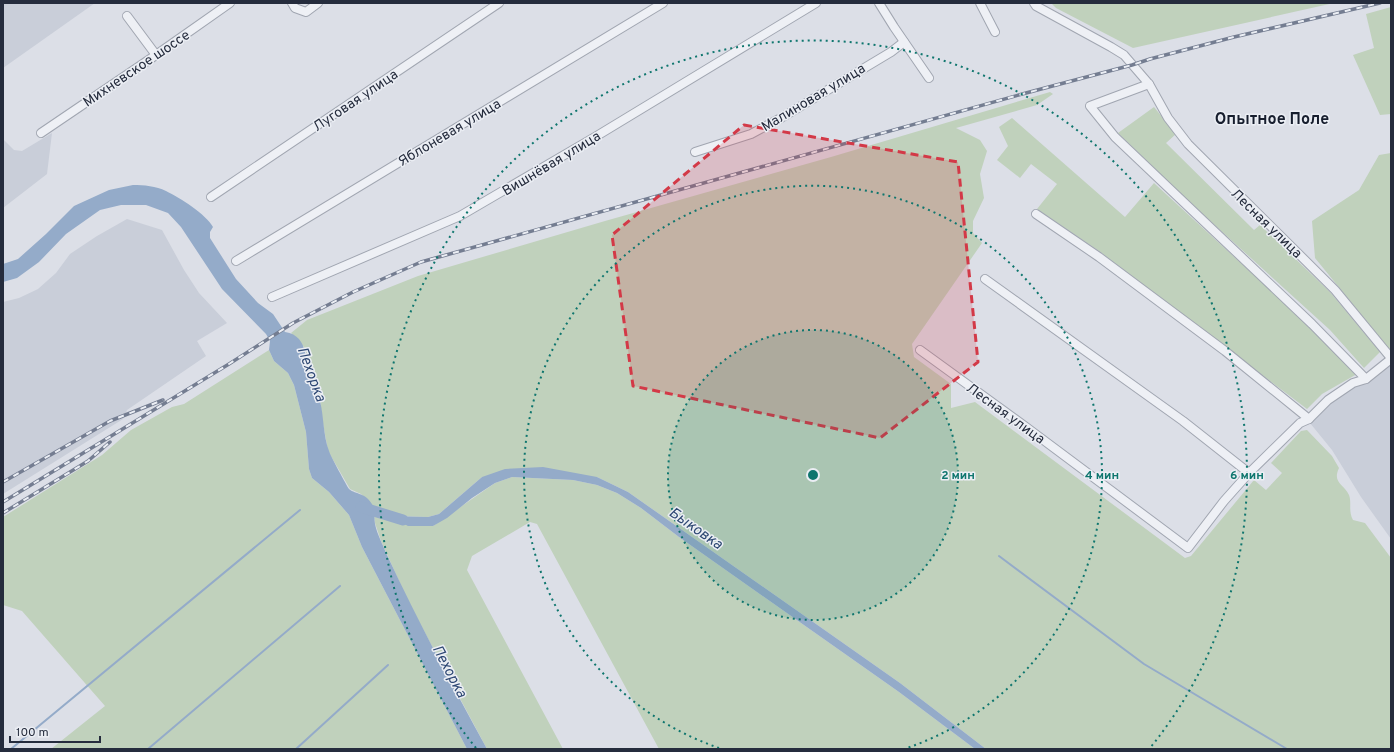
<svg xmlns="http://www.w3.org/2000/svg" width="1394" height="752" font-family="Overpass,sans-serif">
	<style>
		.built { fill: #c9ced9 }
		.green { fill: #c0d1bc }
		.water { fill: #94abc9 }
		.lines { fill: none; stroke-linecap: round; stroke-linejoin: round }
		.stream { stroke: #94abc9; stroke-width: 2 }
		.river { stroke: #94abc9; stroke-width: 11 }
		.minor-casing { stroke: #a1a6b1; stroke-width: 10 }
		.minor { stroke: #eef0f5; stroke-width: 8 }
		.rail-casing { stroke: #747d91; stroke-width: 3.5 }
		.rail { stroke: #ebeef4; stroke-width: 2; stroke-dasharray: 6; stroke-linecap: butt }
		.marked { fill: #d33947; fill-opacity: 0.2; stroke: #d33947; stroke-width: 3; stroke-dasharray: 8 5; stroke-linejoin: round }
		.ring { fill: none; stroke: #0f766e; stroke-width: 2; stroke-dasharray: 2 4 }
		.labels { text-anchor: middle; stroke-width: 3; stroke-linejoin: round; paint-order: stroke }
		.street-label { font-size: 14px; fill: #252c3d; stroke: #ebeef4 }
		.water-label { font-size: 15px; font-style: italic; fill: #2e4873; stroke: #ebeef4 }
		.quarter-label { font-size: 16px; font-weight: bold; fill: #171e2e; stroke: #ebeef4 }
		.centre { fill: #0f766e; stroke: #ebeef4; stroke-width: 2 }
		.ring-label { font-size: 12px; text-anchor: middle; font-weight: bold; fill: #0f766e; stroke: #ebeef4; stroke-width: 3; stroke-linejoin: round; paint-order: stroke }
	</style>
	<rect width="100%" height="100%" fill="#dcdfe7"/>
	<g class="built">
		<path d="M3 3H95L3 68Z"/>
		<path d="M52 133 47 174 3 208V139L14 150 22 151Z"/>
		<path d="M127 219 162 230 184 270 199 293 227 323 197 341 206 356 127 410 123 419 3 494V302L19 298 38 289 56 273 70 254 97 236Z"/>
		<path d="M1390 364H1391V539L1361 497 1332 450 1310 423 1331 401 1352 386 1362 385Z"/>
	</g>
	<g class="green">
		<path d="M1051 3H1334L1133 48 1056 8Z"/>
		<path d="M1391 7V114L1380 115 1353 55 1374 48 1366 14Z"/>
		<path d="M1050 92 1053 94 1037 105 956 128 980 140 987 151 980 174 984 198 973 221V233L982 243 912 344 914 357 951 384V408L975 402 1185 558 1191 556 1254 480 1266 490 1282 473 1271 463 1301 431 1307 430 1332 456 1339 468C1332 483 1344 484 1349 495 1352 503 1348 511 1353 520L1365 523 1391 558V749H986L900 683 628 492 597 477H482L439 514 428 517 390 516 433 526 495 483 512 477 573 480 597 485 617 493 641 508 679 537 899 692 975 749H659L537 524 530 522 472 556 467 570 563 749H487L409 603 381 541 375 523 373 506 361 494 350 489 328 451 322 418 320 399 310 383 307 371 306 352 304 347 291 333 307 320 418 276 605 221 831 157Z"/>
		<path d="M1154 107 1176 134 1166 143 1254 230 1260 225 1330 292 1380 352 1364 368 1330 330 1186 199 1118 133Z"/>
		<path d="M1012 118 1125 217 1154 183 1281 300 1357 374 1322 394 1307 409 1099 251 1037 209 1057 184 1031 164 1020 178 997 160 1008 146 999 127Z"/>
		<path d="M1391 153V351L1315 258 1312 221 1359 190 1379 155Z"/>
		<path d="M269 350 274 361 288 373 294 385 306 432 309 469 312 478 329 492 349 515 362 547 467 749H51L105 706 22 611 3 605V517L102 455 131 430 172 407 184 404Z"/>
	</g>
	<g class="water">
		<path d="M133 185C144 185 156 186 166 191 180 198 206 214 213 227L210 232V238L236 279 258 303 273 314 285 332C311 336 304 365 310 382 312 388 318 394 320 401 324 417 323 435 329 451 330 455 347 486 349 489 356 495 366 492 373 506 375 511 374 518 375 524 377 534 383 545 387 555 418 621 452 685 487 749H467L362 547 349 515 329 492 312 478 309 469 306 432 294 385 288 373 274 361 269 350 270 341 266 334 222 289 181 227 168 213 146 205H121L100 210 66 234 39 262 17 278 3 282V264L18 259 46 234 74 206 109 190Z"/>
		<path d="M543 467 597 477 628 492 900 683 986 749H975L899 692 679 537 641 508 617 493 597 485 573 480 512 477 495 483 472 498 447 518 433 526H408L389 516 428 517 439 514 482 477 505 469Z"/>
	</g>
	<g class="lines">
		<g class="stream">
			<path d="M999 556 1144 664 1287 749"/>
			<path d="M11 749 300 510"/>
			<path d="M148 749 340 586"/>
			<path d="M296 749 388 665"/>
		</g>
		<path class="river" d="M361 507 403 520"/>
		<g class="minor-casing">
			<g id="minor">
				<path d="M292 3 295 8 306 12 318 3"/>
				<path d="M879 3 894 27 929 78"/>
				<path d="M980 3 995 32"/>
				<path d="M1034 3 1036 6 1111 47 1124 55 1149 84 1168 118 1188 144 1335 290 1391 358"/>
				<path d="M127 16 156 55"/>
				<path d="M1149 84 1090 106 1115 137 1312 324 1366 379"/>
				<path d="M41 133 156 55 230 3"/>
				<path d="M695 152 751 134 781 118 891 52 904 42"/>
				<path d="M211 197 499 3"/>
				<path d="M1036 214 1099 257 1225 351 1309 419"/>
				<path d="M236 261 663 3"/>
				<path d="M985 279 1183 421 1249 473"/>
				<path d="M272 297 460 216 595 137 816 3"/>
				<path d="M920 350 1026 427 1188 548 1224 501 1249 473 1300 423 1309 419 1328 400 1353 383 1366 379 1391 359"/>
			</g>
		</g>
		<use href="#minor" class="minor"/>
		<g class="rail-casing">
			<g id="rail">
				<path d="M3 482 110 421 163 400"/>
				<path d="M3 502 229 364 293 323 353 292 421 262 1026 93 1132 65 1150 59 1234 37 1380 3"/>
				<path d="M3 513 88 461 110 442"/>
			</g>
		</g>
		<use href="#rail" class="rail"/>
	</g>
	<path class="marked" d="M744 125 958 162 978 362 880 438 633 386 612 235Z"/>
	<circle cx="813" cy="475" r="145" fill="#0f766e" fill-opacity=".12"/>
	<g class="ring">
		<circle cx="813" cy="475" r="145"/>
		<path d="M719 748A289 289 0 1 1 907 748"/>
		<path d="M476 748A434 434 0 1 1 1150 748"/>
	</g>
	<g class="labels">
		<g class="street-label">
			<text transform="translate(136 68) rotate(-34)" y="5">Михневское шоссе</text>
			<text transform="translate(813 97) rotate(-31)" y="5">Малиновая улица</text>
			<text transform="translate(355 100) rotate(-34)" y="5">Луговая улица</text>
			<text transform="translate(449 132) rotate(-31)" y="5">Яблоневая улица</text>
			<text transform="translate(551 163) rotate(-31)" y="5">Вишнёвая улица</text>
			<text transform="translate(1267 223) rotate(44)" y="5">Лесная улица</text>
			<text transform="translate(1006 413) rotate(36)" y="5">Лесная улица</text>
		</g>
		<g class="water-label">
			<text transform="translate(312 374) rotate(70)" y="5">Пехорка</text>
			<text transform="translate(696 528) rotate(35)" y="5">Быковка</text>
			<text transform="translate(450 671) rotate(62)" y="5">Пехорка</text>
		</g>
		<g class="quarter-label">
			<text x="1272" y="124">Опытное Поле</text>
		</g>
	</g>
	<circle cx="813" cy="475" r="6" class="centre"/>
	<g class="ring-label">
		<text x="958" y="479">2 мин</text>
		<text x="1102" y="479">4 мин</text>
		<text x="1247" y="479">6 мин</text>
	</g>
	<rect width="1394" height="752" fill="none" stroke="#252c3d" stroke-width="8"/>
	<path d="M10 736v6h90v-6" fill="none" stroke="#252c3d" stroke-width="2"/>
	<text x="16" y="736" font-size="12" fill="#252c3d" stroke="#ebeef4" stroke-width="3" paint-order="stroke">100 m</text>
</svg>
